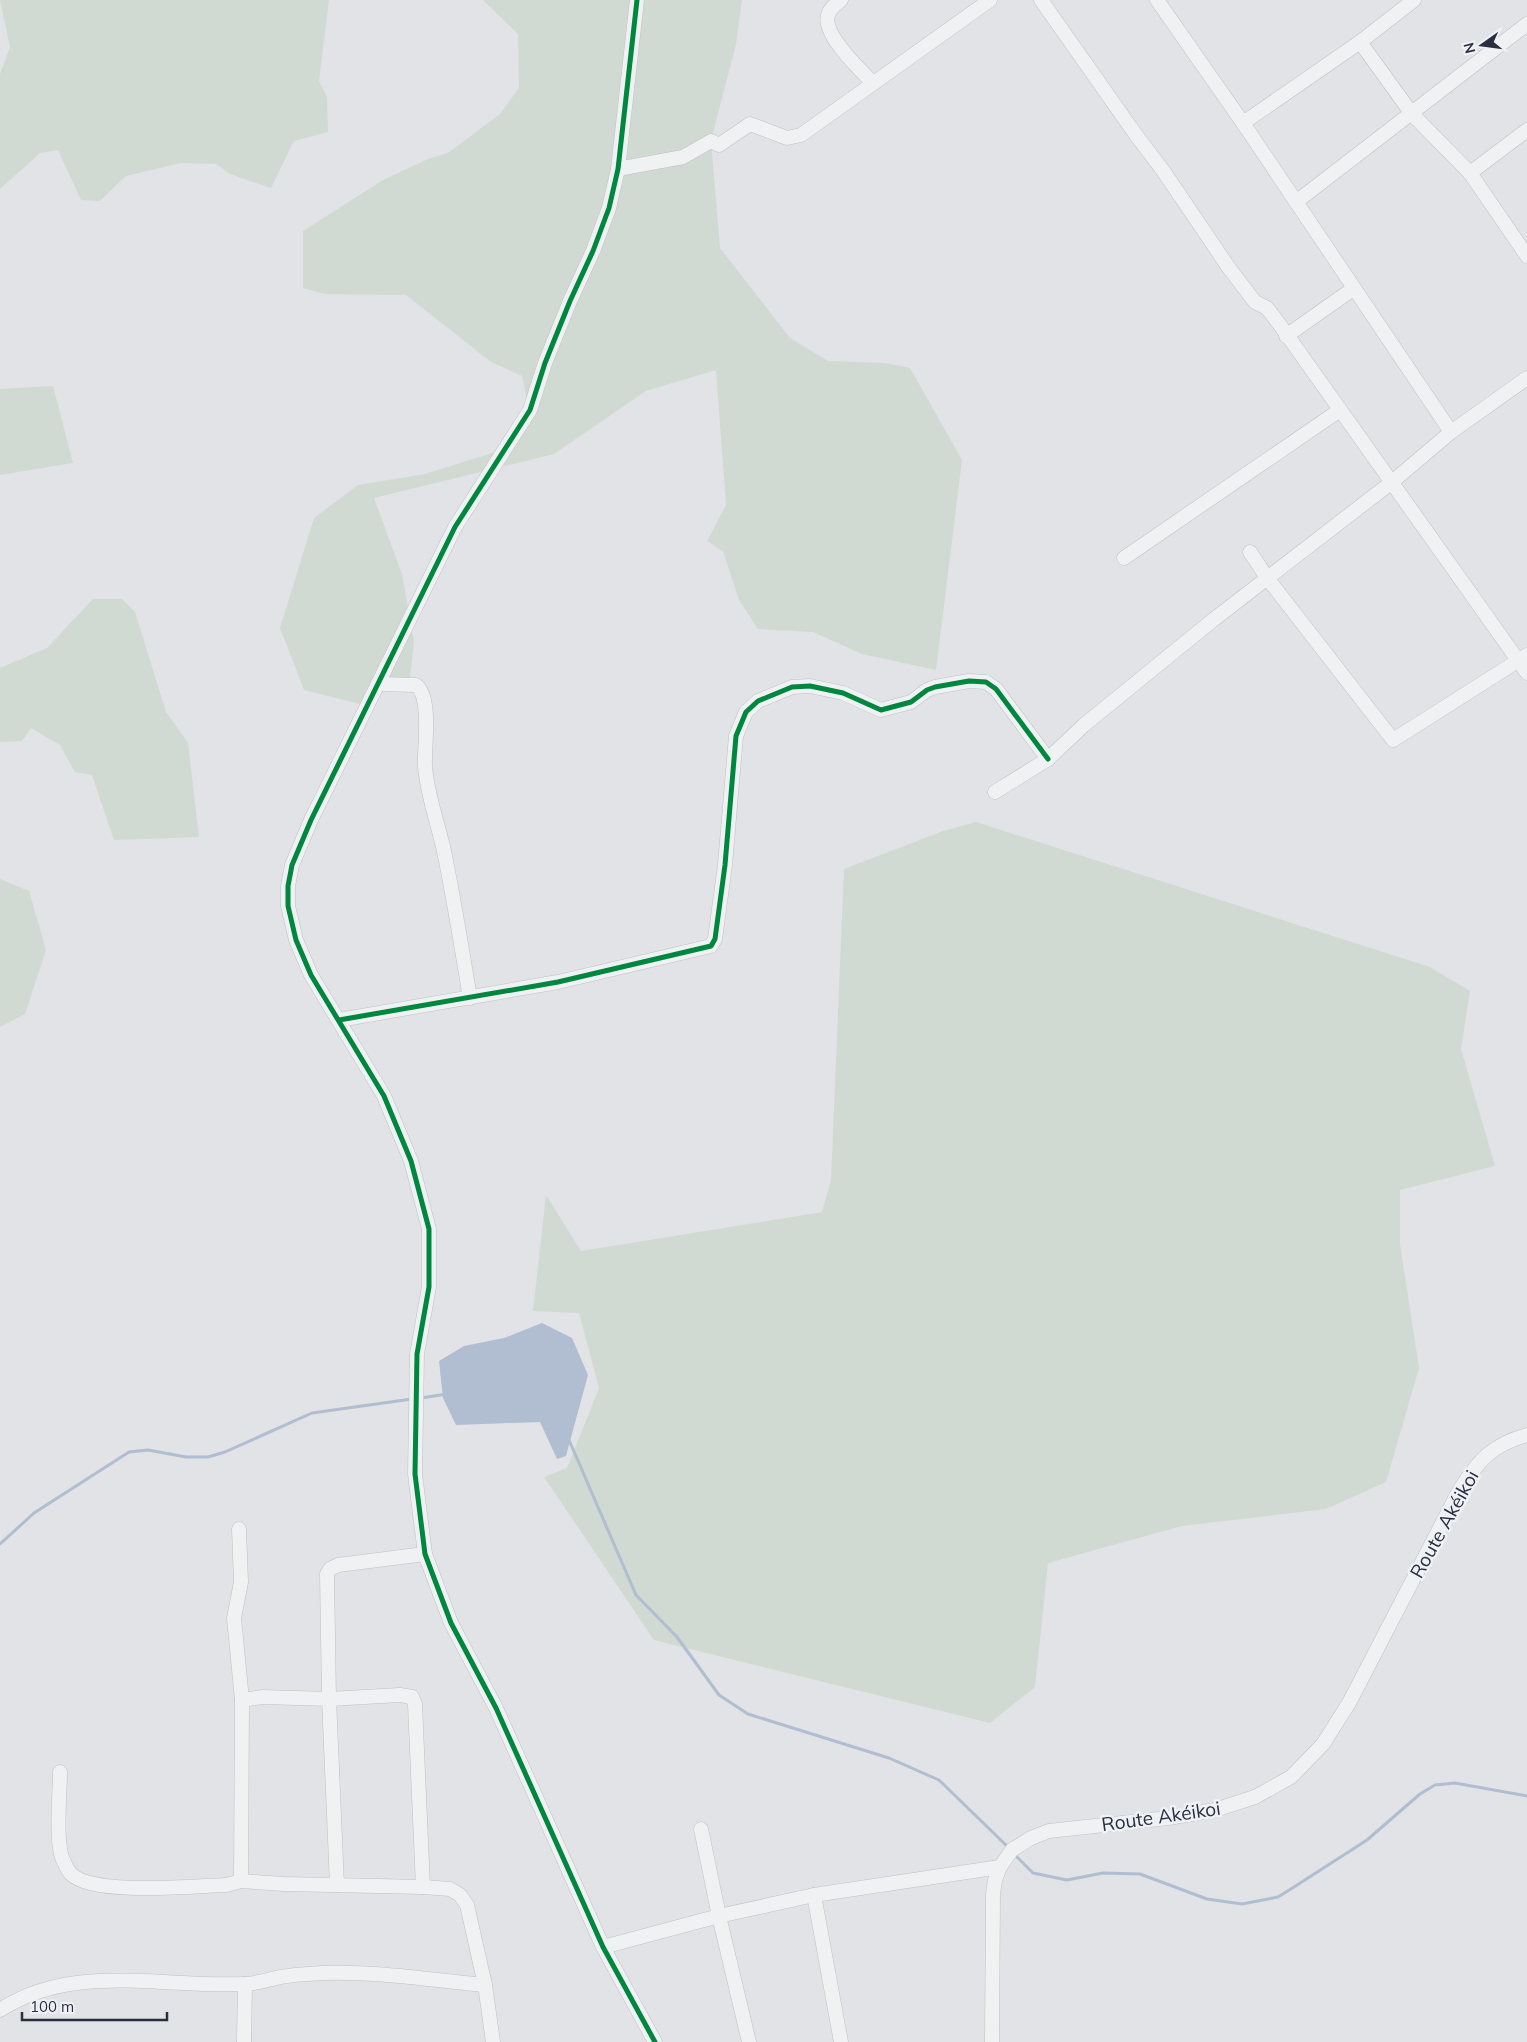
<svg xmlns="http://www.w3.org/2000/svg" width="1527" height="2042" font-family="Mulish,sans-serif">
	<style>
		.green { fill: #d1dad2 }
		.water { fill: #b1bdd0 }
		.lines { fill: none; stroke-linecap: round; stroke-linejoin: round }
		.stream { stroke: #b1bdd0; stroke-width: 3 }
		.minor-casing { stroke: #bfc1c4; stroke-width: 15 }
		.minor { stroke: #f0f1f3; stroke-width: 14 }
		.cycleway-casing { stroke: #eff1f6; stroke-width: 8 }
		.cycleway { stroke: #00873e; stroke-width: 5 }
		.labels { text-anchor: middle; stroke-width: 5; stroke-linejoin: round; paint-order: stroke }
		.street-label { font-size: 19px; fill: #292f3f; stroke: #eff1f6 }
	</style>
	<rect width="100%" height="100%" fill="#e1e3e6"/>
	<g class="green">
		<path d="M0 0H329L319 81 327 97 328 132 294 141 271 188 230 174 216 164 181 163 126 176 100 201 81 200 58 150 40 153 0 189V74L10 47Z"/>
		<path d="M483 0H742L736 44 711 141 720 248 790 338 828 361 884 363 910 368 962 460 936 670 862 654 813 632 758 629 739 600 723 551 707 541 726 505 716 370 646 391 554 454 374 498 402 574 414 642 410 677 360 704 304 690 280 628 314 518 358 485 425 474 505 449 529 410 522 376 491 362 406 295 325 294 303 288V231L383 180 428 159 448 153 500 114 519 88 518 34Z"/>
		<path d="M53 386 73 463 0 475V389Z"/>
		<path d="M93 599H122L135 612 166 712 188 743 199 837 114 840 92 775 75 772 60 745 31 728 22 741 0 742V668L47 648Z"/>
		<path d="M976 822 1430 967 1470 991 1461 1049 1495 1166 1400 1190V1244L1419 1368 1386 1482 1326 1509 1182 1526 1048 1563 1035 1687 990 1723 654 1640 544 1477 567 1468 599 1388 579 1313 533 1311 546 1195 581 1251 822 1212 831 1180 844 869 943 831Z"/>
		<path d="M0 879 29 891 46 950 25 1014 0 1027Z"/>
	</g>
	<path class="water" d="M542 1323 572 1338 588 1375 566 1456 557 1459 540 1422 456 1425 443 1398 439 1361 464 1346 504 1338Z"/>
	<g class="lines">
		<g class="stream">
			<path d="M421 1398 447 1394"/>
			<path d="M569 1440 636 1595 677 1637 719 1695 748 1714 889 1758 939 1780 1009 1848"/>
			<path d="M0 1544 34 1513 129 1452 148 1450 186 1457H208L225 1452 312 1413 412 1399"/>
			<path d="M1013 1853 1033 1873 1067 1880 1103 1873 1140 1874 1207 1899 1242 1904 1278 1897 1294 1887 1367 1840 1420 1794 1435 1785 1455 1783 1527 1796"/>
		</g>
		<g class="minor-casing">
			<g id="minor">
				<path d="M637 0 618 169 609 208 593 251 570 301 545 363 530 410 455 527 311 820 292 865 288 886V906L296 940 311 975 384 1096 411 1161 429 1229V1287L417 1354 415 1474 425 1554 451 1623 496 1708 603 1947 655 2042"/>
				<path d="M841 0C836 4 830 8 828 15 822 34 860 70 873 83"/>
				<path d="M1041 0 1136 135 1164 172 1229 268 1255 302 1267 308 1280 325 1527 673"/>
				<path d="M1157 0 1243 123 1451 432"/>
				<path d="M1360 42 1412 114 1470 173 1527 256"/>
				<path d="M1243 123 1360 42 1414 0"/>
				<path d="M618 169 683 157 711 141 719 145 750 124 787 138 801 135 990 0"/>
				<path d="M1470 173 1527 130"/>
				<path d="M1296 202 1527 24"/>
				<path d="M1286 336 1353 289"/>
				<path d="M1250 552 1268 579 1393 740 1527 655"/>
				<path d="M1124 558 1340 410"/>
				<path d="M378 684 416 685C432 697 424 747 425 766 427 795 438 823 444 851 454 900 462 949 470 998"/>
				<path d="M995 792 1048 759 1084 725 1213 620 1392 482 1451 432 1527 378"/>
				<path d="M339 1020 558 982 711 946 715 939 725 865 736 736 746 712 758 701 792 687 810 686 843 693 881 710 911 702 927 690 935 687 969 681 986 682 996 689 1048 759"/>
				<path d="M239 1529 241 1582 234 1618 242 1700 241 1881"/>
				<path d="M242 1700 263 1697 329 1699 337 1885"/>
				<path d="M60 1772C60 1794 55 1842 63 1860 65 1864 68 1871 71 1874 94 1896 193 1886 226 1885L241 1881 284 1884 423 1887 450 1889 460 1895 467 1905 485 1985 493 2042"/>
				<path d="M701 1829 719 1916 749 2042"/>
				<path d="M423 1887 415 1704 412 1697 400 1695 329 1699 327 1574 330 1569 338 1565 425 1554"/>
				<path d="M814 1895 841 2042"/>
				<path d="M603 1947 719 1916 814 1895 1000 1867"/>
				<path d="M0 2010C73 1962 162 1988 244 1984 256 1984 269 1979 281 1977 294 1974 309 1974 322 1973 376 1971 431 1980 485 1985"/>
				<path d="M244 2042 245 1984"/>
				<path d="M992 2042 993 1894 995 1880 1000 1867 1012 1850 1031 1838 1049 1831 1168 1818 1215 1810 1255 1797 1291 1777 1323 1744 1349 1703 1459 1491C1478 1461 1491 1445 1527 1435"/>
			</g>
		</g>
		<use href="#minor" class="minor"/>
		<g class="cycleway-casing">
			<g id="cycleway">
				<path d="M637 0 618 169 609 208 593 251 570 301 545 363 530 410 455 527 311 820 292 865 288 886V906L296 940 311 975 384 1096 411 1161 429 1229V1287L417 1354 415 1474 425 1554 451 1623 496 1708 603 1947 655 2042"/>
				<path d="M339 1020 558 982 711 946 715 939 725 865 736 736 746 712 758 701 792 687 810 686 843 693 881 710 911 702 927 690 935 687 969 681 986 682 996 689 1048 759"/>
			</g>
		</g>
		<use href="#cycleway" class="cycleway"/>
	</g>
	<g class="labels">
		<g class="street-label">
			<text transform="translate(1444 1524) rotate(-61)" y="7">Route Akéikoi</text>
			<text transform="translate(1161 1816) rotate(-8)" y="7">Route Akéikoi</text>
		</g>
	</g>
	<g transform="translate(1482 45) rotate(256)" stroke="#eff1f6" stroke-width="4" paint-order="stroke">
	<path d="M0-4L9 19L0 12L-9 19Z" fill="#292f3f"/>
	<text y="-8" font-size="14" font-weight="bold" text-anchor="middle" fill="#292f3f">N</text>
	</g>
	<path d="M22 2012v8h145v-8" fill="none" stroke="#292f3f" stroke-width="2.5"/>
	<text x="30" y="2012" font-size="15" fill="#292f3f" stroke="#eff1f6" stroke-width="4" paint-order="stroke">100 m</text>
</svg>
